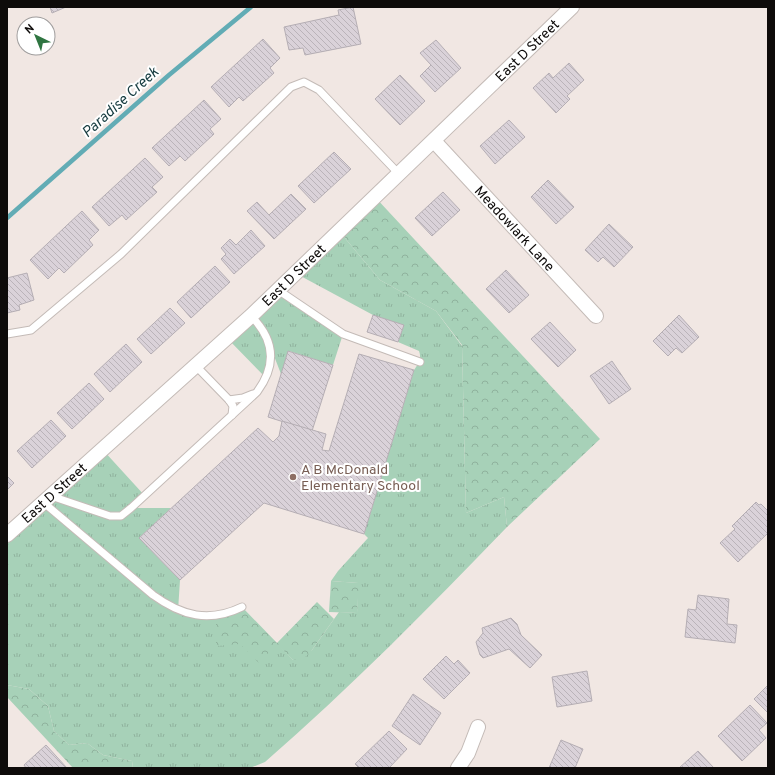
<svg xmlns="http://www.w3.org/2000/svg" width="775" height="775" font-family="Overpass,sans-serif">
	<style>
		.grass { fill: url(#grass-tufts) }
		.forest { fill: url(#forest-crowns) }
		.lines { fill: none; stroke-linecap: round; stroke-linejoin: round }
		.stream { stroke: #62acb5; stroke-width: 4.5 }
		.building { fill: url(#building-back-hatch); stroke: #b5aeb4 }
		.lane-casing { stroke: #c4bbb7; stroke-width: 9 }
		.street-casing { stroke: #c4bbb7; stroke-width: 16 }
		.lane { stroke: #fff; stroke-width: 7 }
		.street { stroke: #fff; stroke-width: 14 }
		.education-dot { fill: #8d6e63; stroke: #fff; stroke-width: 1.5 }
		.labels { text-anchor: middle; stroke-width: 4; stroke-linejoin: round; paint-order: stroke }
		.street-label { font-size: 14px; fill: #0e0b0a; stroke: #fff }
		.education-label { font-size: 14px; fill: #785e54; stroke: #fff; text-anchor: start }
		.water-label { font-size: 15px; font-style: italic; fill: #173c40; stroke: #fff }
	</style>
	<defs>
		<pattern id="grass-tufts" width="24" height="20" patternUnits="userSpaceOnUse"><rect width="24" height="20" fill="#a7d1b8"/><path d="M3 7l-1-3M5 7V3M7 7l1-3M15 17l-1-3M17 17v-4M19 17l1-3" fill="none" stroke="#8fb29d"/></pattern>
		<pattern id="forest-crowns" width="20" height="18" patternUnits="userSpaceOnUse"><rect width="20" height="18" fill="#a7d1b8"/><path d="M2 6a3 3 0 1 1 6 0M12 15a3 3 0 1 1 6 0" fill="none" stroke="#8fb29d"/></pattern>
		<pattern id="building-back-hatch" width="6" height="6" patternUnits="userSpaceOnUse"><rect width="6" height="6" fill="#dad2d9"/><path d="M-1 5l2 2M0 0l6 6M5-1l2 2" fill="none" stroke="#bab3b9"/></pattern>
	</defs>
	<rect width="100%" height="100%" fill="#f1e7e3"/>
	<g class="grass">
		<path d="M339 231 380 280 436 311 462 346 466 513 504 497 507 527C428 609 351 687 265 762L250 768H133L132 761 103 755 87 743 69 745 54 731 48 706 29 689 7 685V535L103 450 145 496 132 508H171L139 538 180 580 178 611 216 615 240 644 277 643 293 660 312 650 339 612 357 613 358 583 331 581 338 571 368 538 364 534 414 370C418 364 422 359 419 351L398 342 403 325 373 315 295 273Z"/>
		<path d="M278 290 343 334 333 365 289 351 281 374 269 343 267 379 227 338Z"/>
	</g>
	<g class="forest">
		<path d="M375 197 600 439 507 527 504 497 466 513 462 345 436 311 380 280 339 231Z"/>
		<path d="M331 581 359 583 357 613 329 612Z"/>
		<path d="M317 602 334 619 312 650 303 659 293 660 277 644 259 663 240 644 216 646V615L242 607 277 643Z"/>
		<path d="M7 685 29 689 48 706 54 731 69 745 87 743 103 755 132 761 133 768H73L7 697Z"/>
	</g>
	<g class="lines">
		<path class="stream" d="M7 218 169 75 251 7"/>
	</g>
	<g class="building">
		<path d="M50 7H66L52 13Z"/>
		<path d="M353 7 361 44 305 55 303 48 289 50 284 27 339 15 338 10Z"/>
		<path d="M263 39 280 58 270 68 274 73 243 101 239 97 229 107 211 87Z"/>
		<path d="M436 40 461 68 435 92 420 76 431 65 420 53Z"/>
		<path d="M569 63 584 80 567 96 570 99 556 113 533 88 549 73 553 78Z"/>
		<path d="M400 75 425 101 400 125 375 99Z"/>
		<path d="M204 100 221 119 210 129 214 134 185 161 180 156 169 166 152 148Z"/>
		<path d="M509 120 525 137 495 164 480 146Z"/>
		<path d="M334 152 351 169 314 203 298 186Z"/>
		<path d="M145 158 163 177 152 187 157 192 126 220 122 215 109 226 92 207Z"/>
		<path d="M548 180 574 207 556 224 531 197Z"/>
		<path d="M443 192 460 210 432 236 415 218Z"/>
		<path d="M291 194 306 209 274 239 247 211 257 202 269 215Z"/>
		<path d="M82 211 99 230 89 240 93 245 64 273 59 268 48 279 30 260Z"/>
		<path d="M609 224 633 247 614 267 603 257 598 262 585 250Z"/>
		<path d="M251 230 265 246 234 274 221 259 226 254 221 248 230 239 236 245Z"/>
		<path d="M215 266 230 282 191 318 177 302Z"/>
		<path d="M506 270 529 295 509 313 486 289Z"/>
		<path d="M27 273 34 300 19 305 20 310 7 313V278Z"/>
		<path d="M170 308 185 323 151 354 137 339Z"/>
		<path d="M373 315 404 325 398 342 367 332Z"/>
		<path d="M679 315 699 337 682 353 676 348 668 356 653 341Z"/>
		<path d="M550 322 576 350 558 367 531 339Z"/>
		<path d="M126 344 142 362 110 392 94 374Z"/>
		<path d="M288 351 333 365 312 431 268 417Z"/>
		<path d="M359 354 414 370 364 534 264 503 180 580 139 538 258 428 273 442 279 436 282 421 326 434 322 450 329 451Z"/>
		<path d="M612 361 631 389 609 404 590 376Z"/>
		<path d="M89 383 104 399 72 429 57 413Z"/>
		<path d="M51 420 66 436 32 468 17 451Z"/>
		<path d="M7 476 14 483 7 490Z"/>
		<path d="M756 502 759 505 761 504 768 511V533L738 562 720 543 735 529 732 526Z"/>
		<path d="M698 595 729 599 727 624 737 625 735 643 685 637 688 609 696 610Z"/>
		<path d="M511 618 517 624 521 635 542 655 530 668 509 649 483 658 480 655 476 642 483 633 482 628Z"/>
		<path d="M446 656 454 664 458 660 470 673 444 699 423 679Z"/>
		<path d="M587 671 592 701 557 707 552 677Z"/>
		<path d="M768 685V713L754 699Z"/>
		<path d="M413 694 441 713 420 745 392 726Z"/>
		<path d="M750 705 767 723 759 730 766 738 742 761 718 736Z"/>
		<path d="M389 731 407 749 389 768H359L355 764Z"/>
		<path d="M561 740 583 749 575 768H549Z"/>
		<path d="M46 745 67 768H26L24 765Z"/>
		<path d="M698 751 714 768H679Z"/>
	</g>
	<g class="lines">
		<g class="lane-casing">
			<g id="lane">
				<path d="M278 290 343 334 420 362"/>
				<path d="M7 334 31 330 121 254 291 87 304 82 319 90 399 174"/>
				<path d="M196 366 229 400 233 406 232 415"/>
				<path d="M229 400 243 398 253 394"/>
				<path d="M51 496 110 516H121L131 508 257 392C277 365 275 340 251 316"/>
				<path d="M44 503 153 595C182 616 209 623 242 607"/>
			</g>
		</g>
		<g class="street-casing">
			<g id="street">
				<path id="s1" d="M434 141 596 316"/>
				<path id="s2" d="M7 535 251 316 572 7"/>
				<path d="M458 768 468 753 478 727"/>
			</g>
		</g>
		<use href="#lane" class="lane"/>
		<use href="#street" class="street"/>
	</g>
	<circle class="education-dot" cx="293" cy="477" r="4"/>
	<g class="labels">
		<g class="street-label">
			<text dy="5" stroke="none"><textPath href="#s2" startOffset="711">East D Street</textPath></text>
			<text dy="5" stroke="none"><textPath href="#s1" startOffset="119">Meadowlark Lane</textPath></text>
			<text dy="5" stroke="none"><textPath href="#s2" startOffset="387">East D Street</textPath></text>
			<text dy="5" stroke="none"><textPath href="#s2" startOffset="63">East D Street</textPath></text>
		</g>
		<g class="education-label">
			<text x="301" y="474">A B McDonald<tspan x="301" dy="16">Elementary School</tspan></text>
		</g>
		<g class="water-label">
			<text transform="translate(120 102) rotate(-42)" y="5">Paradise Creek</text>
		</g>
	</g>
	<rect width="775" height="775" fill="none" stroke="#0e0b0a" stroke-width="16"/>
	<g transform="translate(36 36) rotate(317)"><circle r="19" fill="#ffffff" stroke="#9f9d9d"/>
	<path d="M0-3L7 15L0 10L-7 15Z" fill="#2f7541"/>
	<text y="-6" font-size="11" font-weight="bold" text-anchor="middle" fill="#0e0b0a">N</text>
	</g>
</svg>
